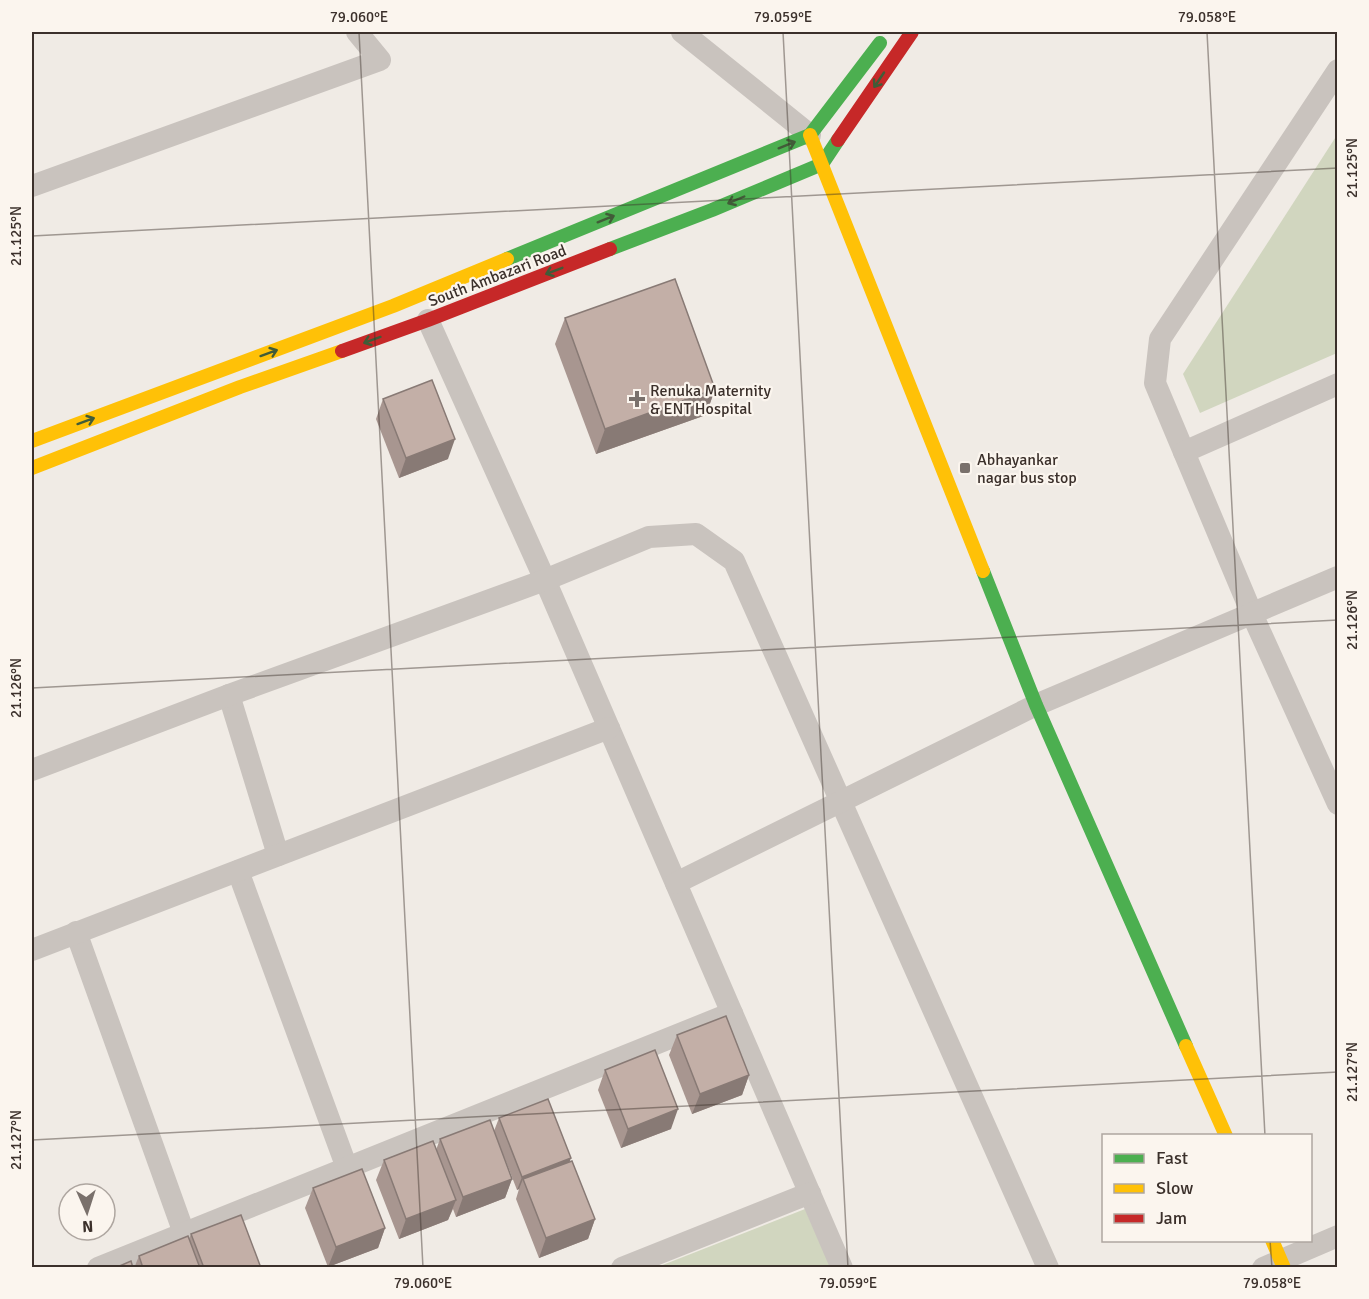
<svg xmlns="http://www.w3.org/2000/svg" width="1369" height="1299" font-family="Signika,sans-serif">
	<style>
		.green { fill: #d1d6bf }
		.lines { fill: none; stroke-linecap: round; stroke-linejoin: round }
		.street { stroke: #c9c3be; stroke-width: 22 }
		.fast { stroke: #4caf50; stroke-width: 14 }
		.slow { stroke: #ffc107; stroke-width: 14 }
		.jam { stroke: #c62828; stroke-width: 14 }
		.wall { fill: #a89690 }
		.shaded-wall { fill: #887a75 }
		.building { fill: #c3afa7; stroke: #887a75; stroke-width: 1.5 }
		.oneway { stroke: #415c38 }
		.ticks { fill: none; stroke: #3b302b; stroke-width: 1.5; stroke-opacity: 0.45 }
		.poi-dot { fill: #7a716c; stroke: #fbf5ee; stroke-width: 2 }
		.labels { text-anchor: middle; stroke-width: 4.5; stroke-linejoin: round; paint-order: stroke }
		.street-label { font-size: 16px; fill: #3b302b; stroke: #fbf5ee }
		.poi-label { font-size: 16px; fill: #3b302b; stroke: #fbf5ee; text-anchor: start }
		.neatline { fill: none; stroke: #3b302b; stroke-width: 2 }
		.ticks-label { font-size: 15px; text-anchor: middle; fill: #3b302b }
	</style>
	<rect width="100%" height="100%" fill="#f0ebe5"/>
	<g class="green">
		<path d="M1337 135V353L1200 413 1183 374Z"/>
		<path d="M805 1209 831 1268H655Z"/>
	</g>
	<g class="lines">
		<g class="street">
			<path d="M682 32 810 135"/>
			<path d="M1338 70 1160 339 1155 383 1252 614 1338 804"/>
			<path d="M32 186 380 60 357 32"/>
			<path d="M428 320 545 580 842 1268"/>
			<path d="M1184 452 1338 384"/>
			<path d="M229 695 278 855"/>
			<path d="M32 770 229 695 545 580 649 537 696 534 734 561 1048 1268"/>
			<path d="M238 871 347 1168"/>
			<path d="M676 883 1036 705 1338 577"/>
			<path d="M76 932 184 1233"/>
			<path d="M32 950 609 728"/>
			<path d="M98 1268 732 1013"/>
			<path d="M622 1268 810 1193"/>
			<path d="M1263 1268 1338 1236"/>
		</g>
		<g class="fast">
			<path d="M610 249 712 210 822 164 838 140"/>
			<path d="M507 259 810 135 880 43"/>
			<path d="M983 571 1036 705 1186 1046"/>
		</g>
		<g class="slow">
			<path d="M810 135 983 571"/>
			<path d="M32 441 393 306 507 259"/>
			<path d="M32 468 240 387 342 351"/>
			<path d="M1186 1046 1226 1136"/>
			<path d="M1272 1240 1284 1268"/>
		</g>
		<g class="jam">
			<path d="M838 140 912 32"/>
			<path d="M342 351 428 320 610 249"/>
		</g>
	</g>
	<g class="wall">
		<path d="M565 318 715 389 706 415 596 454 555 344Z"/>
		<path d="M383 399 448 459 399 478 376 419Z"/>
		<path d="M677 1035 749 1075 742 1095 692 1114 669 1055Z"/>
		<path d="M605 1070 671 1129 621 1148 598 1090Z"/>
		<path d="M499 1118 569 1162 595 1219 588 1239 539 1258 516 1199 519 1189 517 1190 503 1154 512 1179 505 1198 456 1217 453 1209 448 1220 399 1239 376 1180 384 1160 436 1150 440 1139 494 1131Z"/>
		<path d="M313 1188 385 1228 378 1248 328 1267 305 1208Z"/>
		<path d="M191 1234 261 1268H134L139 1256 189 1239Z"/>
	</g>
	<g class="shaded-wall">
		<path d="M715 389 706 415 596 454 605 429Z"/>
		<path d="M455 439 448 459 399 478 406 458Z"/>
		<path d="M749 1075 742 1095 692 1114 700 1094Z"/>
		<path d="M678 1109 671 1129 621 1148 628 1129Z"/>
		<path d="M571 1158 566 1171 523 1179 519 1189 517 1190 522 1177Z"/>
		<path d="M512 1179 505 1198 456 1217 463 1197Z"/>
		<path d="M456 1200 448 1220 399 1239 406 1219Z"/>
		<path d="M595 1219 588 1239 539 1258 546 1238Z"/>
		<path d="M385 1228 378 1248 328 1267 336 1247Z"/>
	</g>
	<g class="building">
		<path d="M675 279 715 389 605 429 565 318Z"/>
		<path d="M432 380 455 439 406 458 383 399Z"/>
		<path d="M726 1016 749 1075 700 1094 677 1035Z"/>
		<path d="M655 1050 678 1109 628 1129 605 1070Z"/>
		<path d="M548 1099 571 1158 522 1177 499 1118Z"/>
		<path d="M490 1120 512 1179 463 1197 440 1139Z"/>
		<path d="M433 1141 456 1200 406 1219 384 1160Z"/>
		<path d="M572 1161 595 1219 546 1238 523 1179Z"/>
		<path d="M362 1169 385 1228 336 1247 313 1188Z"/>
		<path d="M241 1215 261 1268H204L191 1234Z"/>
		<path d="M188 1236 200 1268H143L139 1256Z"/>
		<path d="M131 1261 133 1268H115Z"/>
	</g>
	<defs><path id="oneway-shaft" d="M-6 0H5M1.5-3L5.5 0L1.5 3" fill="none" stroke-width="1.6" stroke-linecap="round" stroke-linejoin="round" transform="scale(1.5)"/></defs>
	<g class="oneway">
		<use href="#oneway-shaft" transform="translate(879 80) rotate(124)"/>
		<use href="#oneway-shaft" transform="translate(787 145) rotate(-22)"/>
		<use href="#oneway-shaft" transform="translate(736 200) rotate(157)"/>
		<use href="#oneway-shaft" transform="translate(606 219) rotate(-22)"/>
		<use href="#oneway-shaft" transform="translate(554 271) rotate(159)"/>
		<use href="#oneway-shaft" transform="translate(372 340) rotate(160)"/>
		<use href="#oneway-shaft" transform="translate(269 353) rotate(-20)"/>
		<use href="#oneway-shaft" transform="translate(86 421) rotate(-20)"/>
	</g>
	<path class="ticks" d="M359 32 423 1268M783 32 848 1268M1207 32 1265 1136M32 236 1338 168M32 688 1338 620M32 1140 1338 1072M1270 1240 1272 1268"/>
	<g class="poi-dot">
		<path d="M634 390h6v6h6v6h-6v6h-6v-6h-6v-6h6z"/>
		<rect x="959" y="462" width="12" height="12" rx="3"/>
	</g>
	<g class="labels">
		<g class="street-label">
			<text transform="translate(497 275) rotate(-21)" y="6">South Ambazari Road</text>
		</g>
		<g class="poi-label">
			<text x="650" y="396">Renuka Maternity<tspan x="650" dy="18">&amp; ENT Hospital</tspan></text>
			<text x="977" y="465">Abhayankar<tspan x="977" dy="18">nagar bus stop</tspan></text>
		</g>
	</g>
	<rect width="1369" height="1299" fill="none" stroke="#fbf5ee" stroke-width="66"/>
	<rect x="1102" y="1134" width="210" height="108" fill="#fbf5ee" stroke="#aea6a0" stroke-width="1.5"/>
	<rect x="1114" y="1154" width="30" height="9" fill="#4caf50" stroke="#aea6a0" stroke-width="1.5"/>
	<text x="1156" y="1164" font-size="18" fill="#3b302b">Fast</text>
	<rect x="1114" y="1184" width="30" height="9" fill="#ffc107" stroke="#aea6a0" stroke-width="1.5"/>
	<text x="1156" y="1194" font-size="18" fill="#3b302b">Slow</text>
	<rect x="1114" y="1214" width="30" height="9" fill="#c62828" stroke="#aea6a0" stroke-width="1.5"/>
	<text x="1156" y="1224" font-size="18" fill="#3b302b">Jam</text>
	<g transform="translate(87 1212) rotate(177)"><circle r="28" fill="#fbf5ee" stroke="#aea6a0" stroke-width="1.5"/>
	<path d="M0-4.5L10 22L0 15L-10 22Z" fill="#7a716c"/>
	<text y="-9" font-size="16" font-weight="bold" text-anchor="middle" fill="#3b302b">N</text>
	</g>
	<rect x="33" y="33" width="1303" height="1233" class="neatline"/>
	<g class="ticks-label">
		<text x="359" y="22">79.060°E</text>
		<text x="783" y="22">79.059°E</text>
		<text x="1207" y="22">79.058°E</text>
		<text transform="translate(1352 168) rotate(-90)" y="5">21.125°N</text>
		<text transform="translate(16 236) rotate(-90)" y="5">21.125°N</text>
		<text transform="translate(1352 620) rotate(-90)" y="5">21.126°N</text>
		<text transform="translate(16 688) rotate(-90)" y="5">21.126°N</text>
		<text transform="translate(1352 1072) rotate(-90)" y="5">21.127°N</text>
		<text transform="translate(16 1140) rotate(-90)" y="5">21.127°N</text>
		<text x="423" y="1288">79.060°E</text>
		<text x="848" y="1288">79.059°E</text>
		<text x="1272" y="1288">79.058°E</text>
	</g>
</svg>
